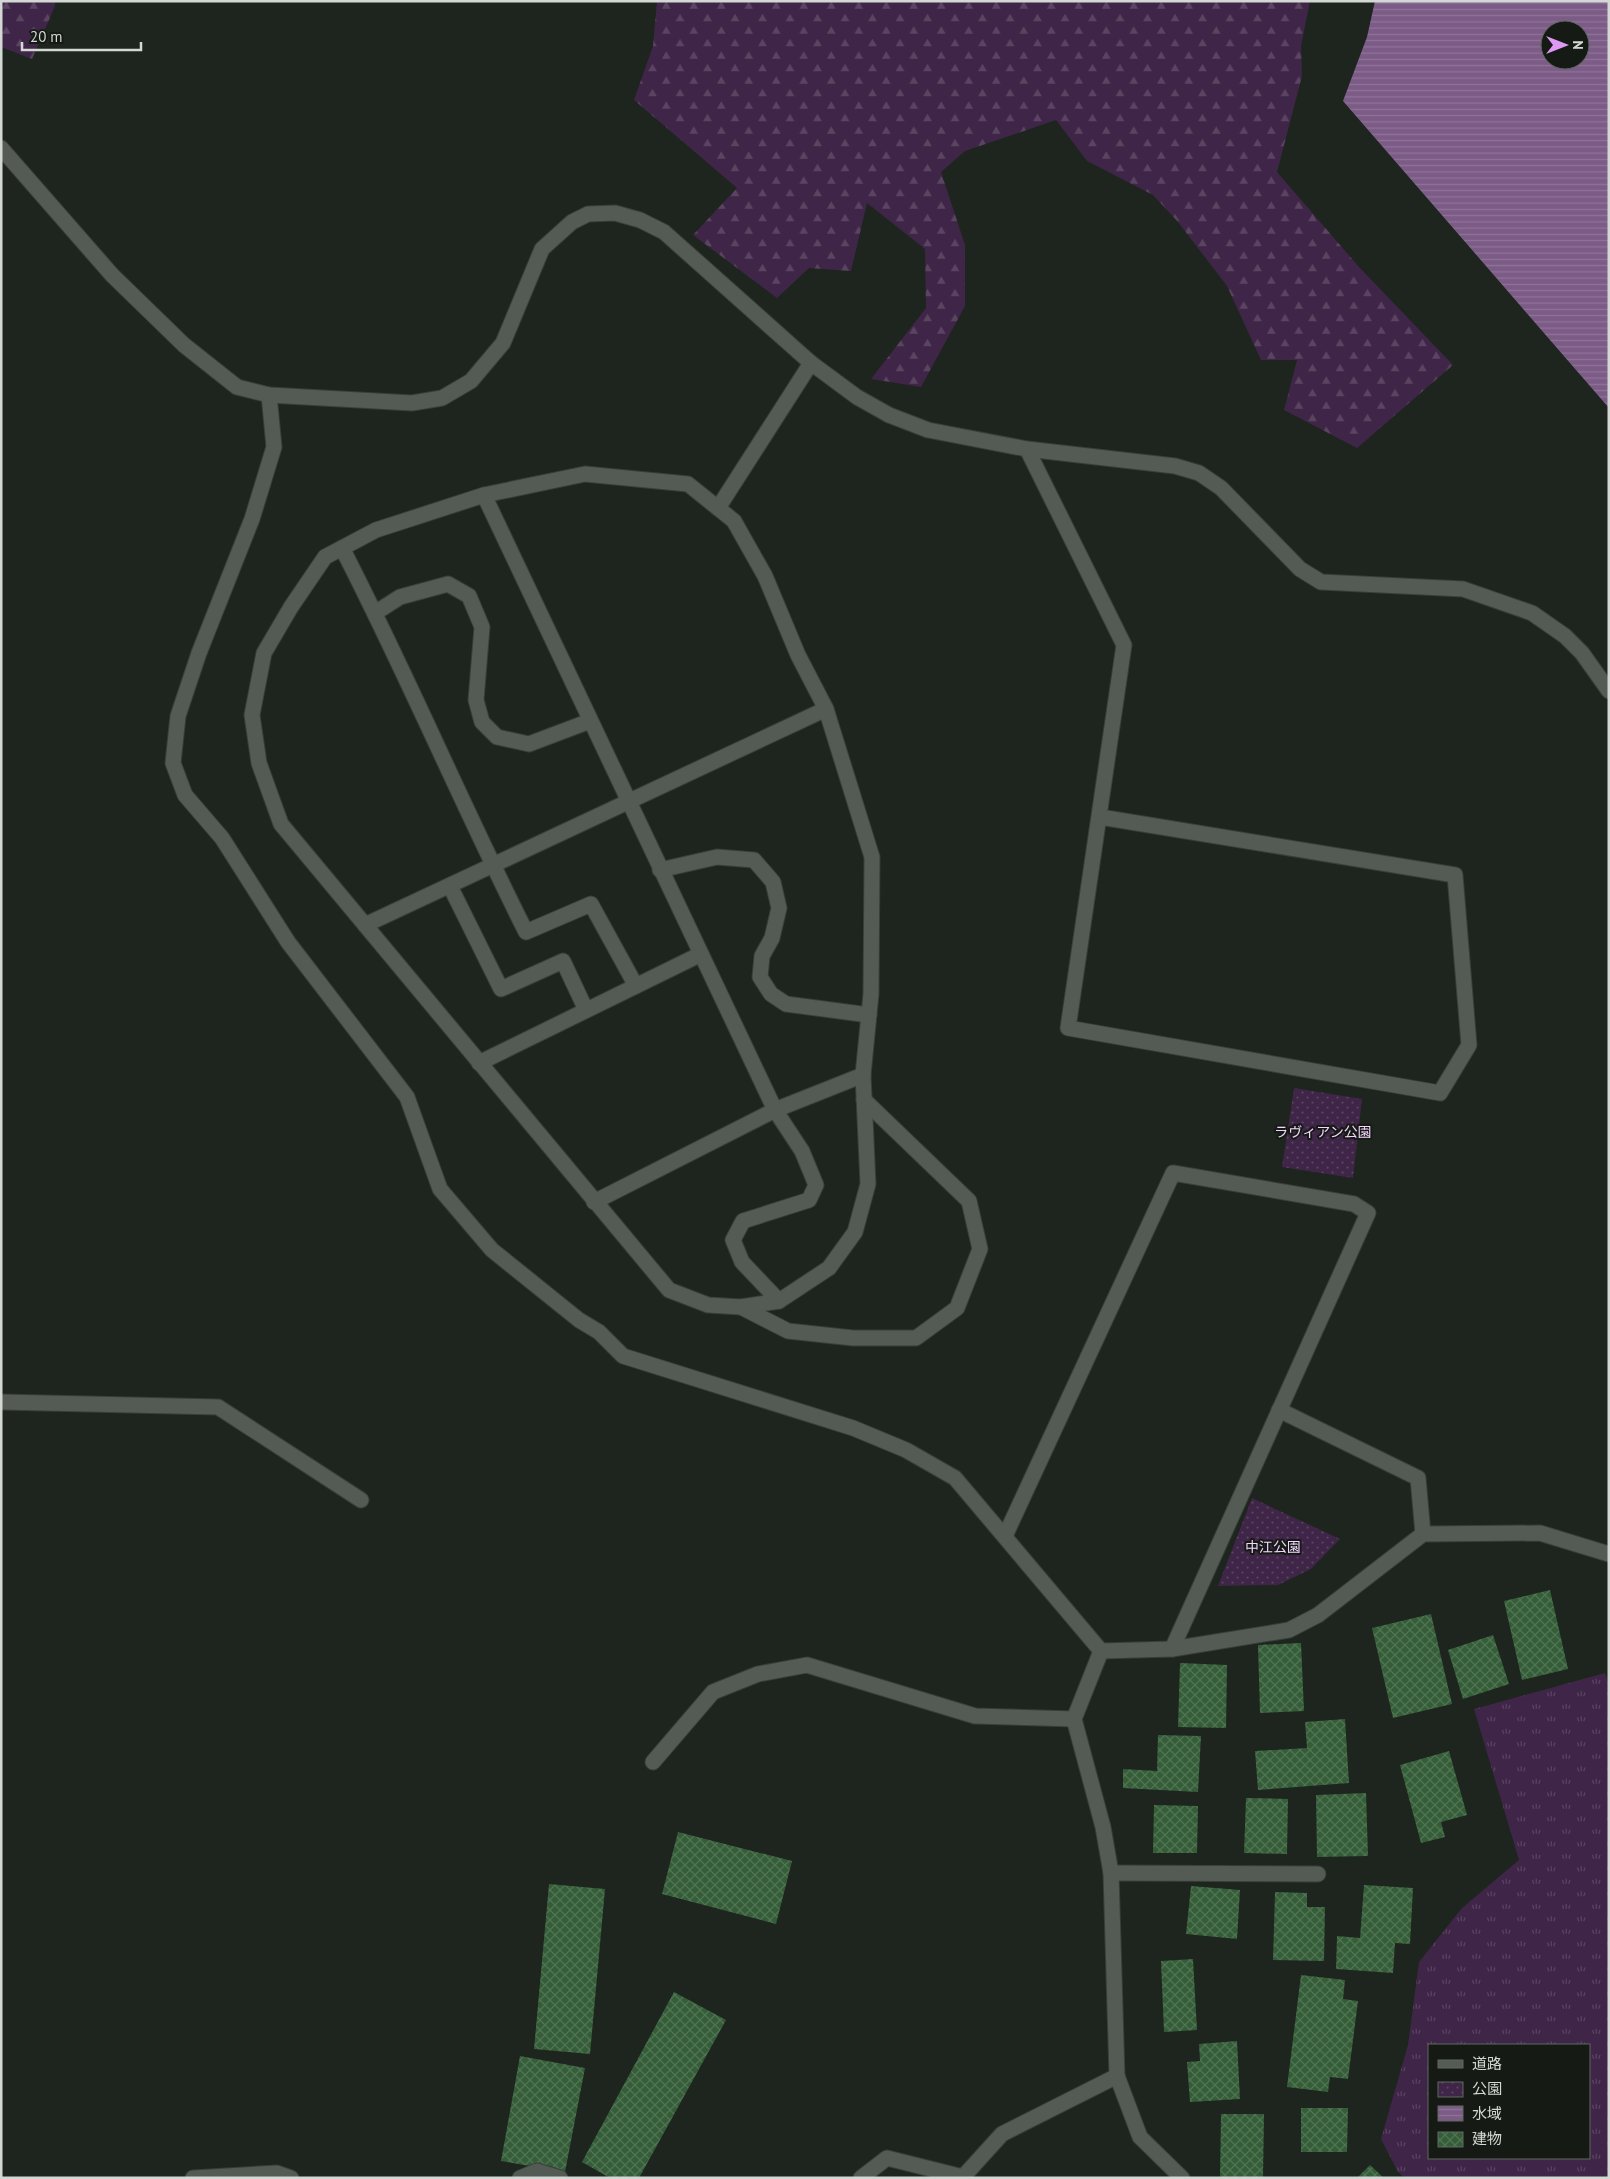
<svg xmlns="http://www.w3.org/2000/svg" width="1610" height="2179" font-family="'PT Sans','Noto Sans JP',sans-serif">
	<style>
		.grass { fill: url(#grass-tufts); fill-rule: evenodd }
		.forest { fill: url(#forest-firs) }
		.park { fill: url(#park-dots) }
		.water { fill: url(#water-rules); fill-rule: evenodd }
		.building { fill: url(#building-cross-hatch) }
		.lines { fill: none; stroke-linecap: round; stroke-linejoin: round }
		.lane-casing { stroke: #393e39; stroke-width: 17 }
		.street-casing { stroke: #393e39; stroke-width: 17 }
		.lane { stroke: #545b54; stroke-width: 15 }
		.street { stroke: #545b54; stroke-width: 15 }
		.labels { text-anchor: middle; stroke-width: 4; stroke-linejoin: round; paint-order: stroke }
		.park-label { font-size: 14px; fill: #f4d5fe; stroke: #151a15 }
	</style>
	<defs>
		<pattern id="grass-tufts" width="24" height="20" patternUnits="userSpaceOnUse" patternTransform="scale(1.25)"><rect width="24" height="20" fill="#3f2547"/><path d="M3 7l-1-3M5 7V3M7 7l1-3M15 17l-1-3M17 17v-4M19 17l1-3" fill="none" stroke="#5a4461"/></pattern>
		<pattern id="forest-firs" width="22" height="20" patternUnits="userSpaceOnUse" patternTransform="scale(1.25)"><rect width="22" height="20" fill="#3f2547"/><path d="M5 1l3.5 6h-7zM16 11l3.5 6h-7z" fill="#5a4461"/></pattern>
		<pattern id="park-dots" width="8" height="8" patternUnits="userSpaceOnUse" patternTransform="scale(1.25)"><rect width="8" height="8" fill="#3f2547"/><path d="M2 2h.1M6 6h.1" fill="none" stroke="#5a4461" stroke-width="1.8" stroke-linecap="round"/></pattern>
		<pattern id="water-rules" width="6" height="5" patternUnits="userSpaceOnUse" patternTransform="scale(1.25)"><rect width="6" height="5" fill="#7c5c87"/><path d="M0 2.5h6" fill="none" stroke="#8e7397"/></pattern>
		<pattern id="building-cross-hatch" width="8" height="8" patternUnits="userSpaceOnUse" patternTransform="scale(1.25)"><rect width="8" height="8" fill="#345d38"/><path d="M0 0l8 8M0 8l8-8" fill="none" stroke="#507454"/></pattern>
	</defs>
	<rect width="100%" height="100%" fill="#1e241e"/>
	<path class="grass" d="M1605 1673 1609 1685V2178H1405L1398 2172 1381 2139 1408 2045 1419 1962 1462 1908 1519 1860 1474 1709ZM1429 2045H1589V2158H1429Z"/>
	<g class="forest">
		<path d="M1 1H55V6L32 59 1 47Z"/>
		<path d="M657 1H1310L1301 46 1302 76 1277 172 1359 267 1453 365 1357 448 1284 410 1297 360H1261L1227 286 1178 222 1153 195 1087 161 1056 120 965 151 941 172 965 245V306L921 387 871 379 926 308 925 249 867 203 851 271 809 268 777 298 693 235 737 188 634 100 653 46Z"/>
	</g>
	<g class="park">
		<path d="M1294 1088 1362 1099 1353 1178 1282 1167Z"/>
		<path d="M1252 1498 1340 1539 1311 1569 1278 1585 1218 1586Z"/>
	</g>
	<path class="water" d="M1375 1H1609V408L1343 101 1367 37ZM1550 30H1580V60H1550Z"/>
	<g class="building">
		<path d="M1550 1590 1568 1669 1522 1680 1504 1601Z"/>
		<path d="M1431 1614 1452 1704 1393 1718 1372 1628Z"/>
		<path d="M1493 1635 1509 1684 1463 1699 1448 1650Z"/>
		<path d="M1301 1643 1304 1711 1260 1713 1258 1645Z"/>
		<path d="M1180 1663 1227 1665 1226 1728 1178 1727Z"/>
		<path d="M1345 1719 1349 1783 1258 1790 1255 1751 1307 1748 1305 1722Z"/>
		<path d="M1158 1735 1201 1736 1198 1792 1123 1788V1769L1157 1771Z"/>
		<path d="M1449 1751 1467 1815 1441 1822 1445 1837 1421 1843 1400 1765Z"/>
		<path d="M1366 1793 1368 1856 1317 1857 1316 1795Z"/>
		<path d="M1246 1798 1288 1799 1287 1854 1244 1853Z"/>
		<path d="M1154 1805 1198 1806 1197 1853H1153Z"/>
		<path d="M678 1832 792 1861 776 1924 662 1894Z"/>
		<path d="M549 1884 605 1889 590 2054 534 2049Z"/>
		<path d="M1364 1885 1413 1888 1410 1944 1395 1943 1393 1973 1336 1969 1337 1936 1360 1938Z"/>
		<path d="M1191 1886 1240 1890 1237 1939 1186 1934Z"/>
		<path d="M1275 1892 1307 1893V1907H1325L1324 1961 1273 1960Z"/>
		<path d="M1193 1959 1197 2030 1164 2032 1161 1961Z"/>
		<path d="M1301 1975 1345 1980 1343 1999 1358 2001 1348 2079 1330 2077 1328 2092 1287 2087Z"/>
		<path d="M674 1992 726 2020 639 2178H610L582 2162Z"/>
		<path d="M1237 2041 1240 2099 1190 2102 1187 2062 1200 2061 1199 2044Z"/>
		<path d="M520 2056 585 2068 565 2172 501 2161Z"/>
		<path d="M1301 2108H1348L1347 2152H1301Z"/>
		<path d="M1221 2114H1264L1263 2178H1220Z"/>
		<path d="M1370 2165 1384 2178H1357Z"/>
	</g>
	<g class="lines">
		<g class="lane-casing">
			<g id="lane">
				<path d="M585 474 688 484 734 521 765 576 798 655 826 709 872 857 871 994 863 1075 868 1184 855 1232 829 1268 779 1301 741 1307 708 1305 669 1290 281 824 259 763 252 715 264 653 291 607 325 557 376 530 484 495Z"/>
				<path d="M484 495 775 1110 802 1151 816 1185 809 1200 743 1221 733 1240 742 1262 779 1301"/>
				<path d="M718 508 811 363"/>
				<path d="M342 548C407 674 462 805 526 932L591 904 636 986"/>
				<path d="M375 613 400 597 448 584 469 596 482 627 476 700 482 722 497 737 529 744 590 721"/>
				<path d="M660 870 717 857 754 860 773 882 779 908 772 938 762 956 760 977 771 994 786 1004 869 1015"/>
				<path d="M450 886 501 989 563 961 586 1010"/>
				<path d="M365 925 826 709"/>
				<path d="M479 1063 701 954"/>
				<path d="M594 1202 775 1110 863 1075"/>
				<path d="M741 1307 788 1331 853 1338H916L957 1308 980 1249 969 1201 864 1100"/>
				<path d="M1111 1873 1318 1874"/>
			</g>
		</g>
		<g class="street-casing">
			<g id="street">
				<path d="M1 148 112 275 184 345 237 387 269 395 412 403 442 398 471 381 503 343 542 249 572 222 588 214 615 213 640 220 664 232 811 363 857 397 889 415 928 430 1027 449 1175 466 1199 473 1221 488 1300 569 1321 582 1463 589 1532 613 1565 636 1582 653 1609 691"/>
				<path d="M269 395 274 447 252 519 199 653 178 716 173 763 185 795 222 838 288 942 407 1097 440 1189 492 1250 579 1320 599 1332 623 1356 853 1428 906 1450 955 1478 1101 1651 1074 1719 1103 1827 1111 1873 1117 2076 1140 2137 1182 2178"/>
				<path d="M1027 449 1124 645 1068 1028 1440 1093 1469 1045 1455 875 1100 817"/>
				<path d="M1 1402 218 1407 361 1500"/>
				<path d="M1279 1410 1418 1478 1423 1534"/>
				<path d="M1005 1536 1173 1173 1354 1204 1368 1213 1172 1649 1101 1651"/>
				<path d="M1172 1649 1289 1630 1318 1615 1423 1534 1540 1533 1609 1554"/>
				<path d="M653 1762 713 1692 758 1674 807 1665 975 1716 1074 1719"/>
				<path d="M193 2178 277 2173 291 2178"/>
				<path d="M520 2178 537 2171 560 2178"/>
				<path d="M861 2178 887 2158 963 2177 1002 2134 1117 2076"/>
			</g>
		</g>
		<use href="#lane" class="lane"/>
		<use href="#street" class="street"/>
	</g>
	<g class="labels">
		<g class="park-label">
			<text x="1323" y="1137">ラヴィアン公園</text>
			<text x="1273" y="1552">中江公園</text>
		</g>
	</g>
	<rect width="1610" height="2179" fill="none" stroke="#d4d8d4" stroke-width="5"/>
	<rect x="1428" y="2044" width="162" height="115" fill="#151a15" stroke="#616661"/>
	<rect x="1438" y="2060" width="25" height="8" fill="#545b54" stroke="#616661"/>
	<text x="1472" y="2069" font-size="15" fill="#d4d8d4">道路</text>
	<rect x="1438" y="2082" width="25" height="15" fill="url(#park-dots)" stroke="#616661"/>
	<text x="1472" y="2094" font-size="15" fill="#d4d8d4">公園</text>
	<rect x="1438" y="2106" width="25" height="15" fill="url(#water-rules)" stroke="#616661"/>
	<text x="1472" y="2119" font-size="15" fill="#d4d8d4">水域</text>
	<rect x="1438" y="2132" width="25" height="15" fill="url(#building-cross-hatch)" stroke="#616661"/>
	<text x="1472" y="2144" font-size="15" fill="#d4d8d4">建物</text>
	<g transform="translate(1565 45) rotate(90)"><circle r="24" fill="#151a15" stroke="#616661"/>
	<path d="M0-4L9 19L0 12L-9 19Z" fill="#dd99f3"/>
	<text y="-8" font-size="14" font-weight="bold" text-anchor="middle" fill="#d4d8d4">N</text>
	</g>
	<path d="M22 42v8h119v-8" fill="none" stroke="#d4d8d4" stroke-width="2.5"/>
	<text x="30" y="42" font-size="15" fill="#d4d8d4" stroke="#151a15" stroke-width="4" paint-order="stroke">20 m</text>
</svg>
